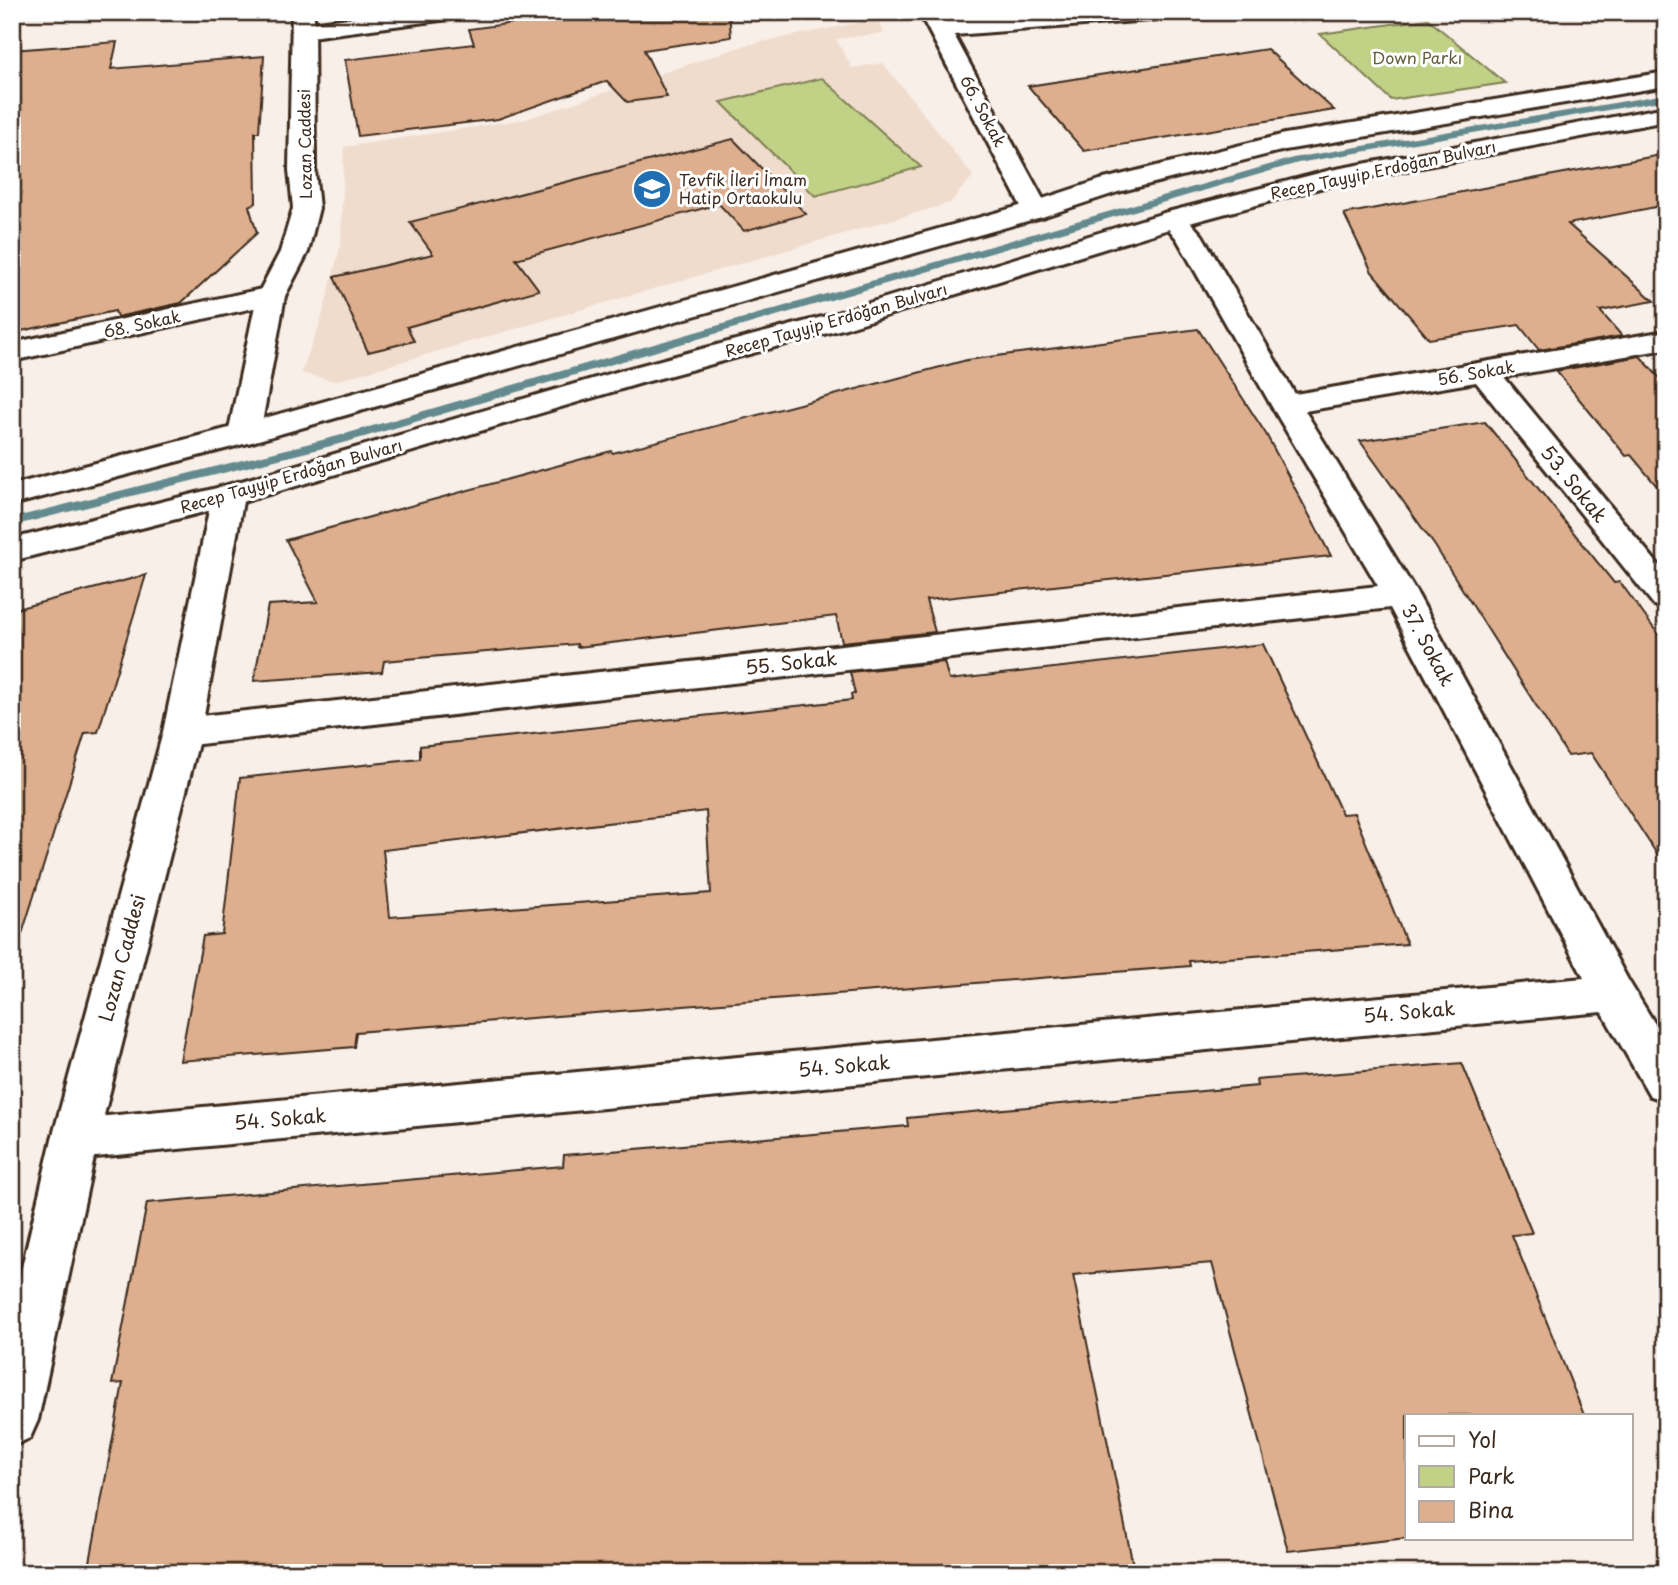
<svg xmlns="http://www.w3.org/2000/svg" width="1678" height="1585" font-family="'Playpen Sans',sans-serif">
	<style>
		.built { fill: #f0dccd }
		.green { fill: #c1d287; stroke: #7e7e52; stroke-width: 2 }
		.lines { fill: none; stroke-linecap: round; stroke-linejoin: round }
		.stream { fill: #638b8f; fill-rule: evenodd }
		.building { fill: #ddaf8e; stroke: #3b2a1e; stroke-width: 2; fill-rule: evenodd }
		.street-casing { stroke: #3b2a1e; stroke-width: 6 }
		.secondary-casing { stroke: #3b2a1e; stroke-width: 6 }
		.primary-casing { stroke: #3b2a1e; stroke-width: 6 }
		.street { fill: #fff; fill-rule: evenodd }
		.secondary { fill: #fff; fill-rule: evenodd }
		.primary { fill: #fff; fill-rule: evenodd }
		.labels { text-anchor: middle; stroke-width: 6; stroke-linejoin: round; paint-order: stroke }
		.far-park-label { font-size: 16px; fill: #635c3e; stroke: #fff }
		.far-street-label { font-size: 16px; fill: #3b2a1e; stroke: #fff }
		.far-poi-label { font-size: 16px; fill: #3b2a1e; stroke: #fff; text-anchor: start }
		.street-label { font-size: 19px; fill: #3b2a1e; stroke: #fff }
	</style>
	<rect width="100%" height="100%" fill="#f8efe8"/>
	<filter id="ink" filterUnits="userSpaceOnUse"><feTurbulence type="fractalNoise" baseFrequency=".0143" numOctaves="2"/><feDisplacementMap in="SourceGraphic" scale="14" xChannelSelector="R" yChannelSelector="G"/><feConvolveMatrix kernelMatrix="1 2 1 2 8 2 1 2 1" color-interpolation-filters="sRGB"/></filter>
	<g filter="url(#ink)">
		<path class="built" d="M877 19 884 33 836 39 852 68 883 63 973 176 950 203 335 381 301 373 321 320 341 244 344 147 526 119 746 45Z"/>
		<g class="green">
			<path d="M1428 19 1505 83 1391 100 1320 34Z"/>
			<path d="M822 78 921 167 815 196 721 102Z"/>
		</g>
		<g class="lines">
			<path class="stream" d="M1666 94V100L1298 163 347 442 12 526V518L338 436 1293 158Z"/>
		</g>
		<g class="building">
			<path d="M595 12H729L731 37 644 50 667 97 627 102 607 81 498 119 358 136 345 60 474 44 469 29Z"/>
			<path d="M117 42 111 69 264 56 259 132H255L256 203 249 206 257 233 181 303 117 317 115 311 12 333V50Z"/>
			<path d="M1267 49 1334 110 1084 151 1028 86Z"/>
			<path d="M733 139 806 214 744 231 719 204 516 259 539 290 407 327 414 341 368 352 334 277 433 254 410 222Z"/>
			<path d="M1666 154V205L1568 224 1654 301 1600 311 1622 336 1539 350 1519 325 1429 339 1372 272 1344 214Z"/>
			<path d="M1198 329 1266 434 1331 556 926 600 935 632 842 642 836 616 577 647V644L384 661 382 672 254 681 268 605 318 602 286 540 611 451 613 453 967 360Z"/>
			<path d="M1640 356 1666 385V497L1631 455 1626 456 1556 371Z"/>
			<path d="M1485 422 1614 583 1620 582 1666 645V868L1591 753 1568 756 1435 546 1360 441Z"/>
			<path d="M146 575 98 732 85 733 22 934 12 933V610Z"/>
			<path d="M1263 644 1342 814 1354 813 1407 944 1189 961 1190 966 356 1032 354 1047 180 1061 203 936 222 934 240 778 420 759V746L852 700 851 694H855L850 672 944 662 949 680ZM706 811 711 893 390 917 383 850Z"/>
			<path d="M1462 1063 1532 1233 1512 1235 1584 1415H1407V1538L1288 1551 1212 1263 1073 1275 1134 1570 1108 1573H88L123 1383 112 1384 147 1203 563 1166 564 1155 908 1126 907 1118 1257 1086 1256 1080Z"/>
		</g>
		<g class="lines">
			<g class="street-casing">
				<g id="street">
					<path d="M394 12H459L456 17 448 19 303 38 295 36 292 31 295 26 303 24Z"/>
					<path d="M919 12H941L946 21 1069 12H1174L1171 17 1163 19 954 35 1049 210 1045 216 1036 218 1027 216 1023 210Z"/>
					<path d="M1173 211 1182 213 1202 235 1295 394 1666 331V349L1504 377 1666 574V609L1654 605 1476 382 1305 411 1418 595 1628 980 1666 1042V1101L1650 1096 1602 1012 75 1159 59 1153 52 1139 59 1125 75 1119 1584 978 1390 608 182 746 169 742 163 732 169 722 182 718 1378 586 1271 405 1177 239 1160 219 1164 213Z"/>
					<path d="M271 287 281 290 285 296 281 302 12 361V343Z"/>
				</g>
			</g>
			<g class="secondary-casing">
				<g id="secondary">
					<path d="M292 12H314L315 170 319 208 308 252 285 296 260 434 255 441 244 444 233 441 228 434 257 296 280 252 293 208 289 170Z"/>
					<path d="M228 486 239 489 244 496 201 732 98 1139 38 1420 30 1438 12 1446V1310L52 1139 163 732 212 496 217 489Z"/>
				</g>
			</g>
			<g class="primary-casing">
				<g id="primary">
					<path d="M1666 72V86L1285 150 1118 192 1045 216 255 441 12 505V485L233 427 1027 204 1100 180 1285 134Z"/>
					<path d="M1666 107V121L1342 182 1182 225 846 328 645 382 239 503 12 561V539L221 487 623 370 826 316 1164 213 1331 170Z"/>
				</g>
			</g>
			<use href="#street" class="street"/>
			<use href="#secondary" class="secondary"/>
			<use href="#primary" class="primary"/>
		</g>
	</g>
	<defs>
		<g id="school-disc" transform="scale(2.0125)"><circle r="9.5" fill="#1f6fb2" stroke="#fff"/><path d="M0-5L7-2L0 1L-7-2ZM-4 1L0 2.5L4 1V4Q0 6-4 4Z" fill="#fff"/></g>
	</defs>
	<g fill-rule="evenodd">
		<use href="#school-disc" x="652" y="189"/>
	</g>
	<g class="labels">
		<g class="far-park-label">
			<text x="1417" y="64">Down Parkı</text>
		</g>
		<g class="far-street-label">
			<text transform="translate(983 111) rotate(62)" y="6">66. Sokak</text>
			<text transform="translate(305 144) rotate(-91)" y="6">Lozan Caddesi</text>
			<text transform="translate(1383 170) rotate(-12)" y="6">Recep Tayyip Erdoğan Bulvarı</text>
			<text transform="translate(836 320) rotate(-16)" y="6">Recep Tayyip Erdoğan Bulvarı</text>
			<text transform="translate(142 324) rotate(-12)" y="6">68. Sokak</text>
			<text transform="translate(1476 373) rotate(-10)" y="6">56. Sokak</text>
			<text transform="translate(291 476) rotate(-16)" y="6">Recep Tayyip Erdoğan Bulvarı</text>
		</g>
		<g class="far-poi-label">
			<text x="679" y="186">Tevfik İleri İmam<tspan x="679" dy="18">Hatip Ortaokulu</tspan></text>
		</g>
		<g class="street-label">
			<text transform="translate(1574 484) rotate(51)" y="7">53. Sokak</text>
			<text transform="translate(1428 645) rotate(62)" y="7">37. Sokak</text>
			<text transform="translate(791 663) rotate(-6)" y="7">55. Sokak</text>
			<text transform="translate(122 958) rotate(-75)" y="7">Lozan Caddesi</text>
			<text transform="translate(1409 1012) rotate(-5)" y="7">54. Sokak</text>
			<text transform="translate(844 1066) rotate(-5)" y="7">54. Sokak</text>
			<text transform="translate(280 1119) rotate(-5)" y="7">54. Sokak</text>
		</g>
	</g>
	<rect width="1678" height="1585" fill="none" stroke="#fff" stroke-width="42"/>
	<rect x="21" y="21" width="1636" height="1543" fill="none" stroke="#3b2a1e" stroke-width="2.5" filter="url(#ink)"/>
	<rect x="1405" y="1414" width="228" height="126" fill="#ffffff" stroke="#b1aaa5" stroke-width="2"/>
	<rect x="1419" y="1436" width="35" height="10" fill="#ffffff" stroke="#b1aaa5" stroke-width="2"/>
	<text x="1468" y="1448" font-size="21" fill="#3b2a1e">Yol</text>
	<rect x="1419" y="1466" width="35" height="21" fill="#c1d287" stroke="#b1aaa5" stroke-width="2"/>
	<text x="1468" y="1484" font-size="21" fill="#3b2a1e">Park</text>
	<rect x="1419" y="1501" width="35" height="21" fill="#ddaf8e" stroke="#b1aaa5" stroke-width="2"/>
	<text x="1468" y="1518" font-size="21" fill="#3b2a1e">Bina</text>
</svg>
